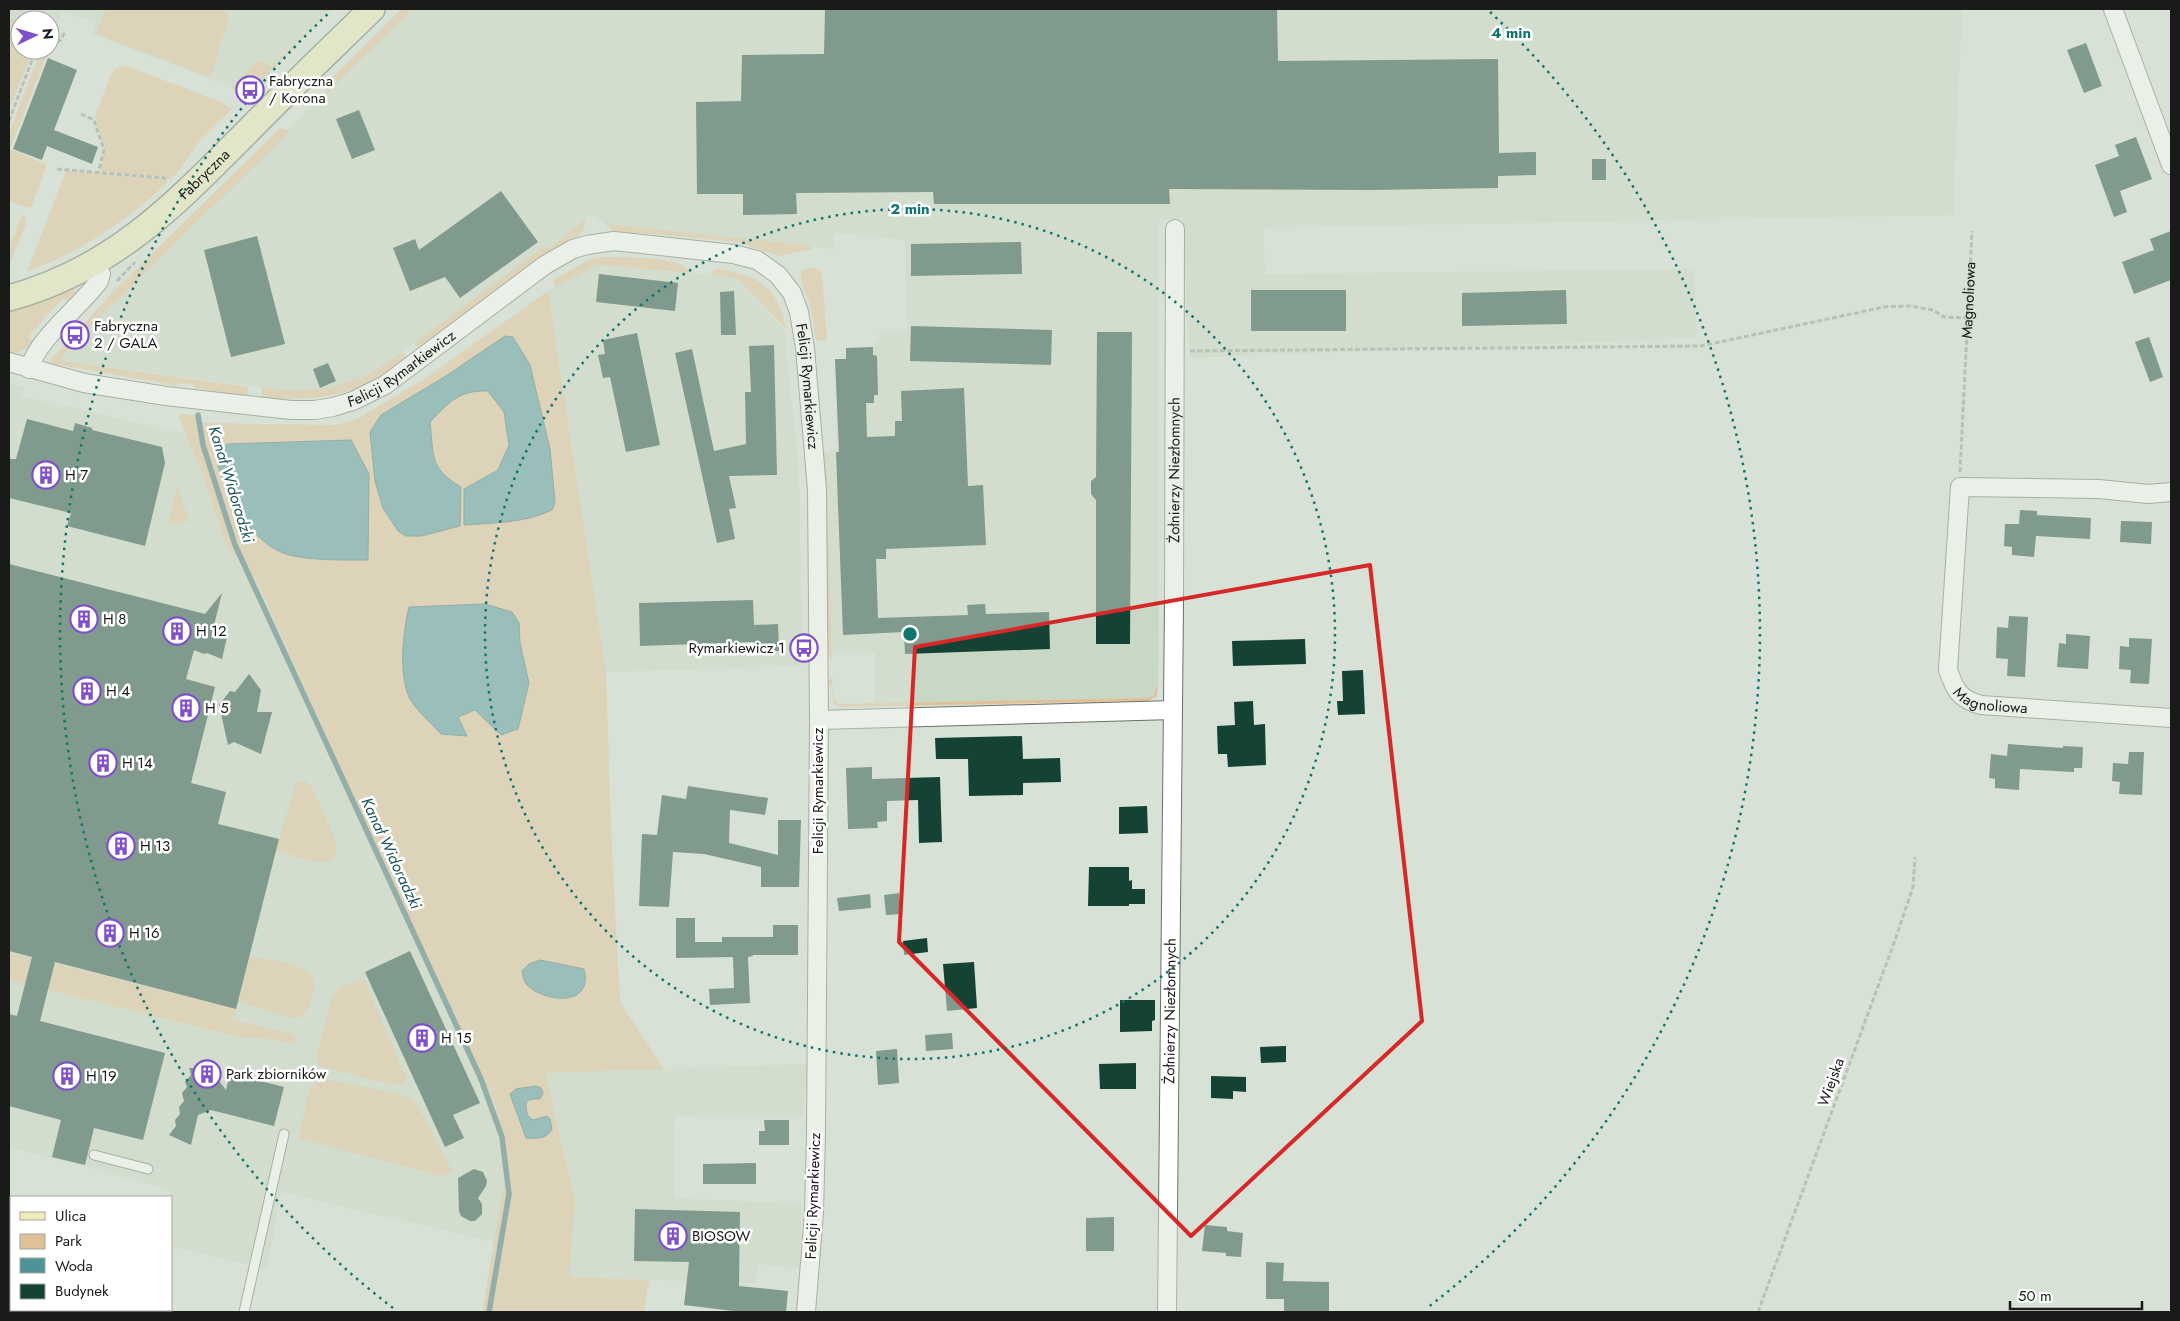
<svg xmlns="http://www.w3.org/2000/svg" width="2180" height="1321" font-family="Jost,sans-serif">
	<style>
		.built { fill: #c9d7c5 }
		.green { fill: #e0c096 }
		.water { fill: #4e9398; stroke: #3e6f71 }
		.lines { fill: none; stroke-linecap: round; stroke-linejoin: round }
		.stream { stroke: #3e6f71; stroke-width: 5.5 }
		.building { fill: #144335 }
		.lane-casing { stroke: #6b7368; stroke-width: 11 }
		.street-casing { stroke: #6b7368; stroke-width: 20 }
		.secondary-casing { stroke: #6b7368; stroke-width: 28 }
		.path { stroke: #929990; stroke-width: 3; stroke-dasharray: 5 2.5; stroke-linecap: butt }
		.lane { stroke: #fff; stroke-width: 9 }
		.street { stroke: #fff; stroke-width: 18 }
		.secondary { stroke: #eeecb9; stroke-width: 25 }
		.marked { fill: none; stroke: #d62828; stroke-width: 4; stroke-linejoin: round }
		.ring { fill: none; stroke: #0f766e; stroke-width: 2.5; stroke-dasharray: 2.5 5 }
		.labels { text-anchor: middle; stroke-width: 5; stroke-linejoin: round; paint-order: stroke }
		.poi-label { font-size: 15px; fill: #181b17; stroke: #fff; text-anchor: start }
		.street-label { font-size: 15px; fill: #181b17; stroke: #fff }
		.water-label { font-size: 16px; font-style: italic; fill: #1d585c; stroke: #fff }
		.centre { fill: #0f766e; stroke: #fff; stroke-width: 2.5 }
		.ring-label { font-size: 15px; text-anchor: middle; font-weight: bold; fill: #0f766e; stroke: #fff; stroke-width: 5; stroke-linejoin: round; paint-order: stroke }
	</style>
	<rect width="100%" height="100%" fill="#d8e1d5"/>
	<g class="built">
		<path d="M9 9H332L247 93 92 34 96 22 62 11 53 33 50 32V20H20V22L9 18Z"/>
		<path d="M413 9H1962L1953 215 1263 228 1265 274 1695 269 1696 338 1190 358 1182 219H1159V598L1158 682 1154 696 1147 698 875 704V653H832L826 452 837 450 835 359H846V348L873 347 882 331H907L905 240 834 233V249L606 224 590 215 552 247 542 248 387 363 351 383 323 390 289 391 63 361 60 357 235 180Z"/>
		<path d="M598 265 737 278 784 329 799 471 802 666 606 672 548 291Z"/>
		<path d="M9 383 24 387 22 396 190 435 228 546 257 581 361 814 495 1103 505 1178 495 1242 281 1192 267 1269 171 1246 170 1189 9 1147Z"/>
		<path d="M807 1064 803 1117 675 1116 674 1198 802 1204 799 1269 758 1264 754 1283 568 1277 575 1200 545 1073Z"/>
	</g>
	<g class="green">
		<path d="M106 9H219L227 13 229 17 210 77 96 34Z"/>
		<path d="M401 9H413L326 94 328 82Z"/>
		<path d="M9 18 20 22V50H33L9 110Z"/>
		<path d="M296 43 297 45 244 97 232 88 257 62 264 61 271 67Z"/>
		<path d="M39 54 46 57 10 149 47 165 31 208 9 202V133Z"/>
		<path d="M123 66 130 67 223 103 232 109 199 142 178 172 170 180 165 177 100 171 105 149 95 117 110 77 115 69Z"/>
		<path d="M280 128 291 131 82 334 78 330 112 293Z"/>
		<path d="M66 171 164 179 168 182C127 221 80 252 27 272Z"/>
		<path d="M22 215 25 217 26 224 9 265V247Z"/>
		<path d="M585 219C586 238 569 241 556 248 550 251 545 256 539 260L420 349 414 343 542 248 552 247Z"/>
		<path d="M606 224 813 246 812 249 780 256 738 242 642 233H615Z"/>
		<path d="M603 257C623 257 665 257 682 265 685 266 688 271 690 273L598 265 555 287 553 280 590 259Z"/>
		<path d="M810 267 820 270 822 274 827 340 816 341 810 304 801 282V272Z"/>
		<path d="M717 269C758 276 777 284 786 329L737 278 710 275Z"/>
		<path d="M72 289 76 291 68 302 63 298 28 336 33 341C25 349 20 355 9 352V311Z"/>
		<path d="M548 291 606 672 611 829 620 1002 664 1069 545 1073 575 1200 569 1277 649 1280 644 1312H482L505 1178 495 1103 361 814 257 581 227 546 202 472 178 414 195 415 200 423 337 425 357 419 424 379Z"/>
		<path d="M71 339 75 343 61 357 63 361 248 387 247 396 194 388 193 384 179 383V386L55 364 49 361Z"/>
		<path d="M402 352 406 358C358 397 321 401 262 398V387C322 395 353 388 402 352Z"/>
		<path d="M826 452 832 660 827 652 822 453Z"/>
		<path d="M177 485 189 521 168 525Z"/>
		<path d="M832 676 833 697 838 704 1147 698 1154 696 1158 682 1157 696 1148 701 843 707 834 704 831 686H826Z"/>
		<path d="M305 781 311 785 337 844 336 857C322 870 293 854 276 850L295 786 298 782Z"/>
		<path d="M9 952 236 1009 232 1020 294 1034 296 1040 291 1043 264 1038 238 1037 9 980Z"/>
		<path d="M249 957C269 960 318 961 314 990 312 1001 309 1009 301 1017L292 1018 238 1002Z"/>
		<path d="M363 978 406 1077 403 1084H390L320 1066 316 1056 333 996 341 986Z"/>
		<path d="M330 1080 400 1094 416 1103 453 1172 441 1176 298 1138 310 1088 321 1081Z"/>
	</g>
	<g class="water">
		<path d="M505 336 513 337 530 365 550 449 555 502 552 510C525 523 494 523 464 525V489L498 470 509 445 504 412 488 391C459 390 449 402 430 422 434 456 429 468 461 487L460 526 421 536H406L398 531 383 508 375 481 370 432 381 415 446 376Z"/>
		<path d="M351 440 369 474 368 560C345 560 304 561 283 553 246 537 227 496 216 459L227 444Z"/>
		<path d="M485 604 512 612 519 623 520 643 529 683 518 729 501 735 475 710 458 717 467 736 441 734C431 723 417 711 410 699 398 675 403 632 409 607Z"/>
		<path d="M540 960 584 969C594 1007 545 1003 527 985 524 982 523 976 522 971L529 964Z"/>
		<path d="M536 1086 541 1088 543 1093 540 1099C525 1098 524 1103 528 1116L533 1120 547 1116 550 1119 552 1129C547 1139 536 1139 526 1138L510 1094 516 1089Z"/>
	</g>
	<g class="lines">
		<path class="stream" d="M198 415 203 445 235 545 481 1079 502 1137 509 1194 489 1312"/>
	</g>
	<g class="building">
		<path d="M825 9H1277L1278 61 1498 59 1499 153 1536 152V175L1498 176V188L1371 190 1169 189 1170 204H934L933 192 796 193 797 214 743 215V194H697L696 102 741 101 742 55 824 54Z"/>
		<path d="M2086 43 2102 86 2084 93 2067 50Z"/>
		<path d="M48 58 77 70 54 130 98 147 92 164 47 146 42 160 13 149Z"/>
		<path d="M359 110 375 150 352 159 336 119Z"/>
		<path d="M2136 137 2152 179 2120 191 2127 212 2114 217 2095 165 2119 156 2115 145Z"/>
		<rect x="1592" y="159" width="14" height="21"/>
		<path d="M501 191 538 242 460 298 445 277 410 291 393 248 415 239 419 250Z"/>
		<path d="M2171 231V280L2134 294 2122 262 2154 250 2150 239Z"/>
		<path d="M257 236 285 344 231 357 204 250Z"/>
		<path d="M1021 242 1022 274 911 276V244Z"/>
		<path d="M599 274 678 283 675 311 596 302Z"/>
		<rect x="1251" y="290" width="95" height="41"/>
		<path d="M1566 290 1567 324 1462 326V293Z"/>
		<path d="M734 291 736 335H721L720 292Z"/>
		<path d="M911 326 1052 330 1051 365 910 361Z"/>
		<path d="M1097 332H1132L1130 644H1096V500L1091 494V481L1096 477Z"/>
		<path d="M637 333 660 445 626 452 610 377 603 378 598 355 605 354 603 340Z"/>
		<path d="M2149 337 2163 377 2150 382 2135 342Z"/>
		<path d="M774 345 777 475 729 476 736 508 729 509 735 539 717 543 675 353 692 349 714 451 746 444 745 392H751L749 346Z"/>
		<path d="M873 347V355L877 356 878 395H874V403H866L867 437 895 436V421H902L901 391 964 388 968 486 983 485 986 545 886 549V559H876L878 618 968 615 967 605 985 604 986 614 1049 612 1050 649 905 654 904 632 843 635 836 452H839L835 359H846V348Z"/>
		<path d="M328 363 336 381 320 388 313 369Z"/>
		<path d="M27 419 73 431 75 423 92 428V430L162 447 165 463 145 546 67 526 71 513 9 498V459H16Z"/>
		<path d="M2020 510 2037 511V515L2091 518 2090 539 2036 536 2034 557 2012 555V547L2004 546 2005 524H2019Z"/>
		<path d="M2121 521 2152 522 2151 544 2120 542Z"/>
		<path d="M9 564 205 614 222 593 211 637H227L222 659 207 653 204 654 194 650 186 679 215 687 191 783 226 792 218 824 279 839 236 1009 55 962 40 1021 165 1053 143 1140 94 1128 85 1165 52 1157 61 1120 9 1106V1014L17 1016 32 957 9 951Z"/>
		<path d="M753 600 754 625 778 624 779 651H754V642L640 646 639 603Z"/>
		<path d="M2009 616 2028 617 2025 677 2007 676 2008 659 1996 658 1997 627 2008 628Z"/>
		<path d="M2066 634 2090 636 2088 669 2057 667 2059 643 2066 644Z"/>
		<path d="M2129 638 2152 639 2149 684 2130 683 2131 670 2119 669 2120 646 2129 647Z"/>
		<path d="M1305 639 1306 664 1233 666 1232 641Z"/>
		<path d="M1363 670 1365 714 1338 715 1337 701H1343L1342 671Z"/>
		<path d="M249 674 261 690 257 712H272L261 754 234 742 228 745 219 705 230 691 235 692Z"/>
		<path d="M1253 701 1254 725 1265 724 1266 765 1228 767 1227 754H1218L1217 726 1235 725 1234 702Z"/>
		<path d="M1022 736 1023 759 1060 758 1061 782 1023 783V795L969 796 968 759H936L935 738Z"/>
		<path d="M2008 744 2063 748V746L2083 747 2082 768H2074V772L2020 769 2019 790 1995 788V779L1989 778 1991 754 2007 756Z"/>
		<path d="M2129 752H2144L2142 795 2119 794 2120 782 2112 781 2113 763 2128 764Z"/>
		<path d="M872 767V779L940 777 942 842 919 843 918 800 887 801V821L877 822 878 828 848 829 846 768Z"/>
		<path d="M688 786 768 798 765 815 730 810 729 843 778 855V820H801L799 887H761V867L704 854 673 852 669 907 639 906 642 834 657 835 662 795 686 799Z"/>
		<path d="M1147 806 1148 833 1119 834V807Z"/>
		<path d="M1089 867H1129V881L1132 880V889H1145V904H1129V906H1088Z"/>
		<path d="M899 893 901 914 886 915 884 895Z"/>
		<path d="M870 894 871 908 839 911 837 898Z"/>
		<path d="M676 918H695V942H722V937H773V925H798V955H753V956L748 957 750 1003 710 1005 709 989 734 988 733 957 676 958Z"/>
		<path d="M927 938 928 952 904 955 903 941Z"/>
		<path d="M410 951 480 1103 453 1115 464 1138 445 1147 365 972Z"/>
		<path d="M974 962 977 1008 947 1011 943 964Z"/>
		<path d="M1120 1000H1155V1020L1152 1021V1031L1120 1032Z"/>
		<path d="M952 1033 953 1049 926 1051 925 1035Z"/>
		<path d="M1286 1046V1062L1261 1063 1260 1047Z"/>
		<path d="M897 1049 899 1083 878 1085 876 1051Z"/>
		<path d="M1136 1063V1089H1100L1099 1064Z"/>
		<path d="M189 1068H209L226 1090 230 1073 284 1087 274 1126 211 1110 198 1115 191 1145 169 1135 176 1126 175 1120 180 1114 179 1107 184 1101 182 1093 187 1087 185 1082 191 1075Z"/>
		<path d="M1211 1076 1246 1077V1092L1233 1091V1099L1211 1098Z"/>
		<path d="M764 1120H789V1145H759V1131H765Z"/>
		<path d="M756 1163V1184H703V1164Z"/>
		<path d="M474 1169 483 1172 487 1181 486 1186 478 1198 482 1204V1214L475 1221H470L461 1216 459 1211 458 1178Z"/>
		<path d="M635 1209 740 1212 739 1286 788 1291 786 1312H741L684 1305 689 1262 634 1261Z"/>
		<path d="M1114 1217V1251H1086V1218Z"/>
		<path d="M1205 1225 1227 1227V1231L1243 1233 1241 1257 1226 1256V1253L1202 1251Z"/>
		<path d="M1266 1262 1284 1263 1283 1281 1329 1282V1312H1284V1299H1266Z"/>
	</g>
	<g class="lines">
		<g class="lane-casing">
			<g id="lane">
				<path d="M94 1155 148 1169"/>
				<path d="M244 1312 284 1134"/>
			</g>
		</g>
		<g class="street-casing">
			<g id="street">
				<path d="M2113 9 2171 165"/>
				<path id="s2" d="M9 362 84 383 166 396 291 410H315L333 407 353 401 385 385 545 265 573 249 587 245 614 241 733 254 757 260 778 275 792 293 799 312 805 348 817 490 819 720 816 1135 814 1213 806 1312"/>
				<path d="M29 369C38 338 79 308 99 281L101 274 94 263"/>
				<path id="s3" d="M2171 492 2148 494 2099 489 1960 487 1948 670C1955 690 1959 699 1981 705L2171 718"/>
				<path d="M819 720 1173 710"/>
				<path id="s4" d="M1167 1312 1174 604 1175 229"/>
			</g>
		</g>
		<g class="secondary-casing">
			<g id="secondary">
				<path id="s5" d="M9 298C115 269 175 204 250 129 290 88 331 49 372 9"/>
			</g>
		</g>
		<g class="path">
			<path d="M50 45 61 40 65 31"/>
			<path d="M81 114 94 120 104 150 98 173"/>
			<path d="M9 121 35 52 40 50"/>
			<path d="M57 169 164 178 167 180"/>
			<path d="M117 281 135 262"/>
			<path d="M1190 351 1701 346 1884 307 1910 306 1933 310 1944 317 1968 318"/>
			<path id="s1" d="M1960 472 1972 231"/>
			<path d="M1758 1312 1894 943 1913 887 1915 857"/>
		</g>
		<use href="#lane" class="lane"/>
		<use href="#street" class="street"/>
		<use href="#secondary" class="secondary"/>
	</g>
	<path d="M0 0H2180V1321H0ZM1370 565 1422 1021 1191 1236 899 942 915 647Z" fill="#d8e1d5" fill-opacity=".55" fill-rule="evenodd"/>
	<path class="marked" d="M1370 565 1422 1021 1191 1236 899 942 915 647Z"/>
	<g class="ring">
		<circle cx="910" cy="634" r="425"/>
		<path d="M393 1308A850 850 0 0 1 330 12M1490 12A850 850 0 0 1 1427 1308"/>
	</g>
	<defs>
		<g id="bus-ring" transform="scale(1.4375)"><circle r="9.5" fill="#fff" stroke="#8050c9" stroke-width="1.5"/><path d="M-5-6H5V4H4V6H2V4H-2V6H-4V4H-5ZM-3.5-4V0h7V-4ZM-3.5 1.2v1.5H-2V1.2ZM2 1.2v1.5H3.5V1.2Z" fill="#8050c9"/></g>
		<g id="building-ring" transform="scale(1.4375)"><circle r="9.5" fill="#fff" stroke="#8050c9" stroke-width="1.5"/><path d="M-4-6H4V6H1V3H-1V6H-4ZM-2.5-4.3h1.7v1.8h-1.7ZM.8-4.3h1.7v1.8H.8ZM-2.5-1h1.7V.8h-1.7ZM.8-1h1.7V.8H.8Z" fill="#8050c9"/></g>
	</defs>
	<g fill-rule="evenodd">
		<use href="#bus-ring" x="250" y="90"/>
		<use href="#bus-ring" x="75" y="335"/>
		<use href="#building-ring" x="46" y="475"/>
		<use href="#building-ring" x="84" y="619"/>
		<use href="#building-ring" x="177" y="631"/>
		<use href="#bus-ring" x="804" y="648"/>
		<use href="#building-ring" x="87" y="691"/>
		<use href="#building-ring" x="186" y="708"/>
		<use href="#building-ring" x="103" y="763"/>
		<use href="#building-ring" x="121" y="846"/>
		<use href="#building-ring" x="110" y="933"/>
		<use href="#building-ring" x="422" y="1038"/>
		<use href="#building-ring" x="207" y="1074"/>
		<use href="#building-ring" x="67" y="1076"/>
		<use href="#building-ring" x="673" y="1236"/>
	</g>
	<g class="labels">
		<g class="poi-label">
			<text x="269" y="86">Fabryczna<tspan x="269" dy="17">/ Korona</tspan></text>
			<text x="94" y="331">Fabryczna<tspan x="94" dy="17">2 / GALA</tspan></text>
			<text x="65" y="480">H 7</text>
			<text x="103" y="624">H 8</text>
			<text x="196" y="636">H 12</text>
			<text x="785" y="653" text-anchor="end">Rymarkiewicz 1</text>
			<text x="106" y="696">H 4</text>
			<text x="205" y="713">H 5</text>
			<text x="122" y="768">H 14</text>
			<text x="140" y="851">H 13</text>
			<text x="129" y="938">H 16</text>
			<text x="441" y="1043">H 15</text>
			<text x="226" y="1079">Park zbiorników</text>
			<text x="86" y="1081">H 19</text>
			<text x="692" y="1241">BIOSOW</text>
		</g>
		<g class="street-label">
			<text dy="5" stroke="none"><textPath href="#s5" startOffset="234">Fabryczna</textPath></text>
			<text dy="5" stroke="none"><textPath href="#s1" startOffset="172">Magnoliowa</textPath></text>
			<text dy="5" stroke="none"><textPath href="#s2" startOffset="408">Felicji Rymarkiewicz</textPath></text>
			<text dy="5" stroke="none"><textPath href="#s2" startOffset="948">Felicji Rymarkiewicz</textPath></text>
			<text dy="5" stroke="none"><textPath href="#s4" startOffset="842">Żołnierzy Niezłomnych</textPath></text>
			<text dy="5" stroke="none"><textPath href="#s3" startOffset="454">Magnoliowa</textPath></text>
			<text transform="translate(818 791) rotate(-90)" y="5">Felicji Rymarkiewicz</text>
			<text dy="5" stroke="none"><textPath href="#s4" startOffset="301">Żołnierzy Niezłomnych</textPath></text>
			<text transform="translate(1831 1082) rotate(-70)" y="5">Wiejska</text>
			<text transform="translate(813 1196) rotate(-88)" y="5">Felicji Rymarkiewicz</text>
		</g>
		<g class="water-label">
			<text transform="translate(232 484) rotate(73)" y="6">Kanał Widoradzki</text>
			<text transform="translate(392 853) rotate(65)" y="6">Kanał Widoradzki</text>
		</g>
	</g>
	<circle cx="910" cy="634" r="8" class="centre"/>
	<g class="ring-label">
		<text x="1511" y="38">4 min</text>
		<text x="910" y="214">2 min</text>
	</g>
	<rect width="2180" height="1321" fill="none" stroke="#181b17" stroke-width="20"/>
	<rect x="10" y="1196" width="162" height="115" fill="#ffffff" stroke="#a3a4a2"/>
	<rect x="20" y="1212" width="25" height="8" fill="#eeecb9" stroke="#a3a4a2"/>
	<text x="55" y="1221" font-size="15" fill="#181b17">Ulica</text>
	<rect x="20" y="1234" width="25" height="15" fill="#e0c096" stroke="#a3a4a2"/>
	<text x="55" y="1246" font-size="15" fill="#181b17">Park</text>
	<rect x="20" y="1258" width="25" height="15" fill="#4e9398" stroke="#a3a4a2"/>
	<text x="55" y="1271" font-size="15" fill="#181b17">Woda</text>
	<rect x="20" y="1284" width="25" height="15" fill="#144335" stroke="#a3a4a2"/>
	<text x="55" y="1296" font-size="15" fill="#181b17">Budynek</text>
	<g transform="translate(35 35) rotate(85)"><circle r="24" fill="#ffffff" stroke="#a3a4a2"/>
	<path d="M0-4L9 19L0 12L-9 19Z" fill="#8050c9"/>
	<text y="-8" font-size="14" font-weight="bold" text-anchor="middle" fill="#181b17">N</text>
	</g>
	<path d="M2010 1301v8h132v-8" fill="none" stroke="#181b17" stroke-width="2.5"/>
	<text x="2018" y="1301" font-size="15" fill="#181b17" stroke="#ffffff" stroke-width="4" paint-order="stroke">50 m</text>
</svg>
